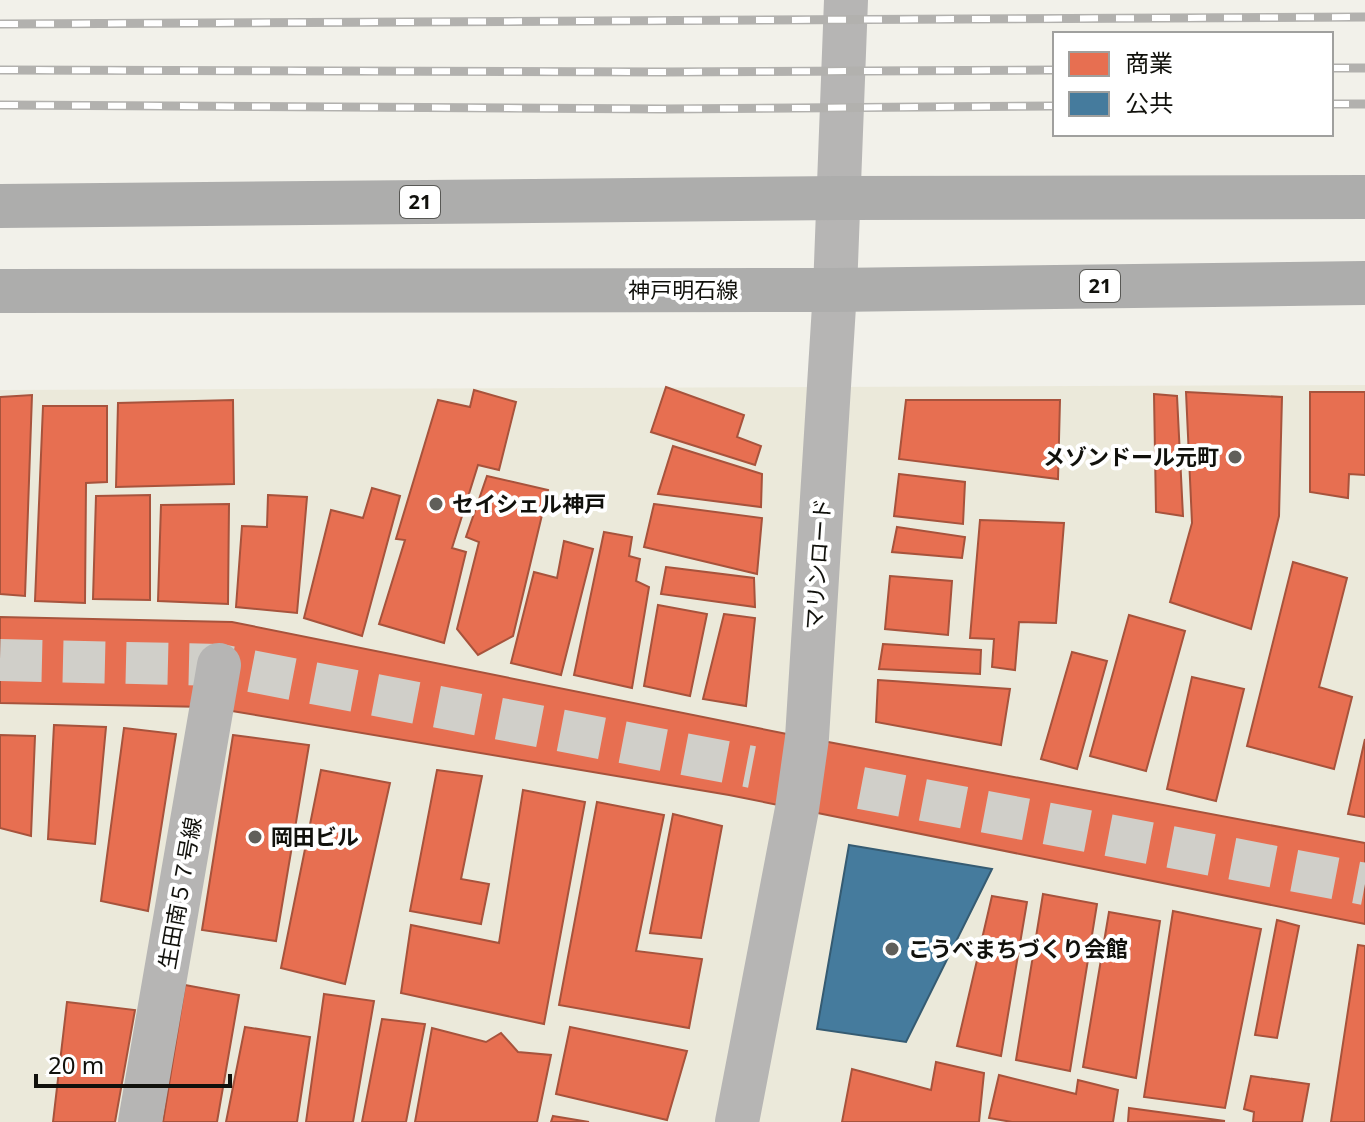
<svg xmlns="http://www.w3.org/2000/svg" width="1365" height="1122" font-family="'Noto Sans','Noto Sans JP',sans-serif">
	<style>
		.built { fill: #ebe9da }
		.shops { fill: #e76f51; stroke: #a7533c; stroke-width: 2 }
		.public { fill: #457b9d; stroke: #355b72; stroke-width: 2 }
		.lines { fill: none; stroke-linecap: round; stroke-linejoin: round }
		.pedestrian-tunnel { stroke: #d0cfc9; stroke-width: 42; stroke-dasharray: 42 21; stroke-linecap: butt }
		.minor { stroke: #b6b5b4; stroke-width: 44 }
		.tertiary { stroke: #b6b5b4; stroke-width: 44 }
		.primary { stroke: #adadac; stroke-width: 44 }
		.rail-casing { stroke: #b2b1ae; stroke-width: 9 }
		.rail { stroke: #fff; stroke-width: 6; stroke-dasharray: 18; stroke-linecap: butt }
		.poi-dot { fill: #605f5a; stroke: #fff; stroke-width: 3 }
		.labels { text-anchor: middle; stroke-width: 8; stroke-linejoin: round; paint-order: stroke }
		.shield { fill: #fff; stroke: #585855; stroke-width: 2 }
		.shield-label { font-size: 20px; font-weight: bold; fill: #11110c }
		.street-label { font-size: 22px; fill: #11110c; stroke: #fff }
		.poi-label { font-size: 22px; font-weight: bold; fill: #11110c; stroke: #fff; text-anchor: start }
	</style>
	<rect width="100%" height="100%" fill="#f2f1ea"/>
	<path class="built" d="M1365 385V1122H0V390Z"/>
	<g class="shops">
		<path d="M666 387 744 415 737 437 761 446 755 465 651 432Z"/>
		<path d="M474 390 516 402 499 470 478 465 452 548 466 552 444 643 379 624 405 540 396 539 438 400 470 407Z"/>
		<path d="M1186 392 1282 397 1279 516 1251 629 1170 602 1192 523Z"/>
		<path d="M1310 392H1365V475L1349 474 1348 498 1310 492Z"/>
		<path d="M1154 394 1177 396 1183 516 1156 512Z"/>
		<path d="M32 395 25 596 0 594V397Z"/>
		<path d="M233 400 234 484 116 487 118 403Z"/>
		<path d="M906 400H1060L1058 479 899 459Z"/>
		<path d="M43 406H107V482L86 483 85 603 35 601Z"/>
		<path d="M673 446 762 474 761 507 658 494Z"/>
		<path d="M899 474 965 482 963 524 894 516Z"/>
		<path d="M487 476 548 490 513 636 478 655 457 629 479 542 466 537Z"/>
		<path d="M372 488 400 496 362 636 304 618 331 510 363 518Z"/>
		<path d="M150 495V600L93 599 96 496Z"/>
		<path d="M268 495 307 497 297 613 236 607 242 526 267 527Z"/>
		<path d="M229 504 228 604 158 601 161 505Z"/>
		<path d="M654 504 762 518 757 574 644 547Z"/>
		<path d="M980 520 1064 523 1056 623 1019 622 1015 670 992 667 994 639 970 638Z"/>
		<path d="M897 527 965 537 962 558 892 552Z"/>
		<path d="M604 532 632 537 629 556 640 559 636 581 649 587 632 688 574 675Z"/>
		<path d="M564 541 593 549 561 675 511 663 534 572 557 578Z"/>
		<path d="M1293 562 1347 578 1319 687 1352 697 1334 769 1247 746Z"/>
		<path d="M666 567 754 578 755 607 661 594Z"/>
		<path d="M890 576 952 581 948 635 885 629Z"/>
		<path d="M658 605 707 614 690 696 644 686Z"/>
		<path d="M724 614 755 618 746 706 703 699Z"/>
		<path d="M1129 615 1185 631 1146 771 1090 756Z"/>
		<path d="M0 617 232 622 807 738 1365 843V924L729 795 208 707 0 703Z"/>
		<path d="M883 644 981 650 980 674 879 669Z"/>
		<path d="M1072 652 1107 661 1077 769 1041 759Z"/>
		<path d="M1192 677 1244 689 1216 801 1167 789Z"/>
		<path d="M878 680 1010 689 1001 745 876 722Z"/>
		<path d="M54 725 106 727 95 844 48 839Z"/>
		<path d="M124 728 176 734 148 911 101 901Z"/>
		<path d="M0 735 35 736 31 836 0 828Z"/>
		<path d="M233 735 309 745 276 941 202 930Z"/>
		<path d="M1365 739V817L1348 814Z"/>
		<path d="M321 770 390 783 345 984 281 968Z"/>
		<path d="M437 770 482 776 461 879 489 884 481 924 410 911Z"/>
		<path d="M523 790 585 802 544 1024 401 993 411 925 499 943Z"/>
		<path d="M597 802 664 815 636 951 702 959 689 1028 559 1005Z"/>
		<path d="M673 814 722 826 701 938 650 933Z"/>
		<path d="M1043 894 1097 904 1070 1071 1016 1060Z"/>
		<path d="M992 896 1027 902 1001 1056 957 1046Z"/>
		<path d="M1173 911 1261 929 1225 1108 1144 1097Z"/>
		<path d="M1109 912 1160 921 1136 1078 1083 1067Z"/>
		<path d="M1277 920 1299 926 1277 1038 1255 1035Z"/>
		<path d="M1358 945 1365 946V1122H1331Z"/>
		<path d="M185 985 239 995 217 1122H163Z"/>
		<path d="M324 994 374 1001 353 1122H306Z"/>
		<path d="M67 1002 135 1010 115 1122H53Z"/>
		<path d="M382 1019 425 1024 406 1122H362Z"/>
		<path d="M245 1027 310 1037 297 1122H226Z"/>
		<path d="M570 1027 687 1051 667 1120 556 1094Z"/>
		<path d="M432 1028 486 1042 501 1033 518 1052 551 1055 537 1122H415Z"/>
		<path d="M936 1062 984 1073 979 1122H842L852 1069 931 1090Z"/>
		<path d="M999 1075 1076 1094 1078 1080 1118 1090 1113 1122H1012L989 1118Z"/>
		<path d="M1251 1076 1309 1084 1302 1122H1253L1254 1112 1244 1109Z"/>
		<path d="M1129 1108 1225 1121 1128 1122Z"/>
		<path d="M553 1116 589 1122H551Z"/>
	</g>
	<path class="public" d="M849 845 992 869 906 1042 817 1029Z"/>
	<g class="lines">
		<g class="pedestrian-tunnel">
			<path d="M0 660 219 665 752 767"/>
			<path d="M861 788 1365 884"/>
		</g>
		<g class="minor">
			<path d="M140 1122 219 665"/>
			<path d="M737 1122 797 809 807 738 835 290"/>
		</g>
		<path class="tertiary" d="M835 290 846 0"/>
		<g class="primary">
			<path d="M0 206 839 198 1365 197"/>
			<path d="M0 291 835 290 1365 283"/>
		</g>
		<g class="rail-casing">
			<g id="rail">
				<path d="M0 24 1365 17"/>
				<path d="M1331 68H1365"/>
				<path d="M0 70 665 72 1055 70"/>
				<path d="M1331 104H1365"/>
				<path d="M0 105 665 109 1055 106"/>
			</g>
		</g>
		<use href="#rail" class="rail"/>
	</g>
	<g class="poi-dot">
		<circle cx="1235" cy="457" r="8"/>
		<circle cx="436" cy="504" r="8"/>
		<circle cx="255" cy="837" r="8"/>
		<circle cx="892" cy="949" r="8"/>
	</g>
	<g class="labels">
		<g class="shield">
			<rect x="400" y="186" width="40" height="32" rx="6"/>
			<rect x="1080" y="270" width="40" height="32" rx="6"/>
		</g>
		<g class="shield-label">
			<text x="420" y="209">21</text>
			<text x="1100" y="293">21</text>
		</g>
		<g class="street-label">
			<text x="683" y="298">神戸明石線</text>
			<text transform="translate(818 564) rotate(-86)" y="8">マリンロード</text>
			<text transform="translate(180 893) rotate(-80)" y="8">生田南５７号線</text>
		</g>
		<g class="poi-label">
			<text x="1219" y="465" text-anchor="end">メゾンドール元町</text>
			<text x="452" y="512">セイシェル神戸</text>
			<text x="271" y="845">岡田ビル</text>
			<text x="908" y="957">こうべまちづくり会館</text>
		</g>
	</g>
	<rect x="1053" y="32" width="280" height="104" fill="#ffffff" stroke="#a0a09e" stroke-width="2"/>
	<rect x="1069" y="52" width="40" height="24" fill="#e76f51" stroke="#a0a09e" stroke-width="2"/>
	<text x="1125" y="72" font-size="24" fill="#11110c">商業</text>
	<rect x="1069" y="92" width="40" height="24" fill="#457b9d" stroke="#a0a09e" stroke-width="2"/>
	<text x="1125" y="112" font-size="24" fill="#11110c">公共</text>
	<path d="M36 1074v12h194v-12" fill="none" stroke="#11110c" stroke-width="4"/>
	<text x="48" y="1074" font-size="24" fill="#11110c" stroke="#ffffff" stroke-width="6" paint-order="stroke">20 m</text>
</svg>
